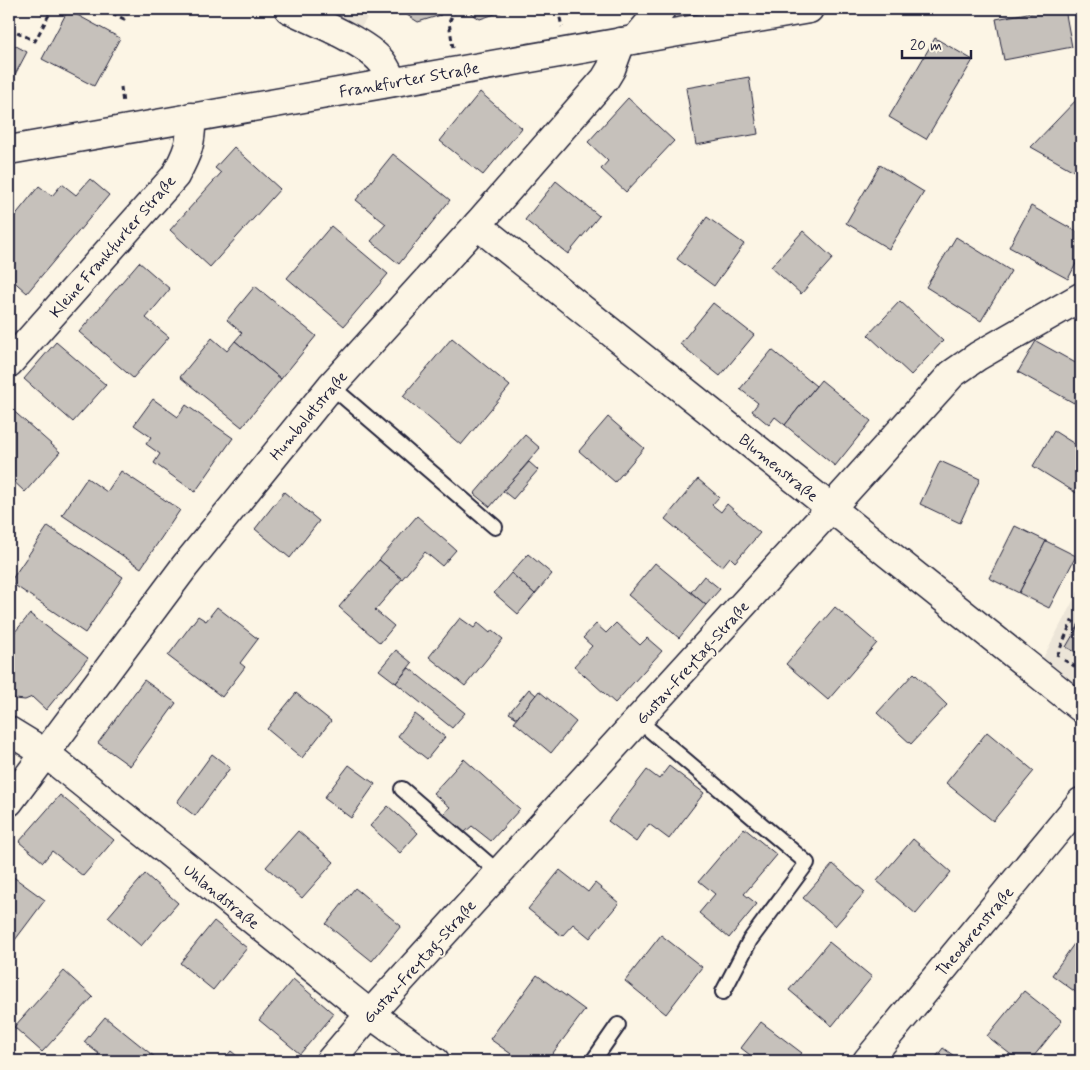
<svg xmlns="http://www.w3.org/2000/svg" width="1090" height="1070" font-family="Mynerve,sans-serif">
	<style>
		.built { fill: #ece5d8 }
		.building { fill: #c6c1bb; stroke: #22223b }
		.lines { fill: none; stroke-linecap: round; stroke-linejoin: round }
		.service-casing { stroke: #22223b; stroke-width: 18 }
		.minor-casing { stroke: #22223b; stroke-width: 31 }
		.secondary-casing { stroke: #22223b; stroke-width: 31 }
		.path { stroke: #22223b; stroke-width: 3; stroke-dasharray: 5 4; stroke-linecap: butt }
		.service { stroke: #fcf5e5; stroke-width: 14 }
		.minor { stroke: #fcf5e5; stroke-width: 28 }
		.secondary { stroke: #fcf5e5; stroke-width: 28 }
		.labels { text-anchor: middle; stroke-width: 4; stroke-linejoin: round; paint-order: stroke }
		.street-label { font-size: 16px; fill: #22223b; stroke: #fcf5e5 }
	</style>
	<rect width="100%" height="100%" fill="#fcf5e5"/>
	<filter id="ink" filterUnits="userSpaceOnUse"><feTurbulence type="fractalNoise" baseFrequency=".02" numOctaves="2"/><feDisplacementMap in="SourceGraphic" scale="10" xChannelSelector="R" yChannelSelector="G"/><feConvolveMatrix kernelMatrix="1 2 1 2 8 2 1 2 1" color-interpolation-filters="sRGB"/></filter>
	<g filter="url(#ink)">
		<g class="built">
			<path d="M315 9H372L358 33Z"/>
			<path d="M1081 586V687L1043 658Z"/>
		</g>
		<g class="building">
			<path d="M411 9H444L441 15 418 22 407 15Z"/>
			<path d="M471 9H510L480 19 469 12Z"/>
			<path d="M1048 9H1065L1072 47 1004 60 996 19Z"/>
			<path d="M68 10 120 38 94 86 42 59Z"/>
			<path d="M935 38 973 60 926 139 889 117Z"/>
			<path d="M9 42 27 52 9 86Z"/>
			<path d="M749 77 758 134 696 145 686 88Z"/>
			<path d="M480 92 522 128 483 175 440 141Z"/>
			<path d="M1081 95V175L1031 147Z"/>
			<path d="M628 98 674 141 626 192 601 169 608 161 588 142Z"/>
			<path d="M234 147 280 189 210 267 170 230 221 173 215 168Z"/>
			<path d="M393 154 450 200 399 264 371 241 386 224 356 200Z"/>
			<path d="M880 165 924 192 889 249 846 223Z"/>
			<path d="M90 179 109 195 27 293 9 277V239L14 233 9 229V223L39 186 52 196 62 184 76 195Z"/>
			<path d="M556 181 599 216 568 254 525 220Z"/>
			<path d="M1031 206 1081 234V254L1068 279 1009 247Z"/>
			<path d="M707 217 744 244 714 286 677 259Z"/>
			<path d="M331 226 388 274 344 326 287 278Z"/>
			<path d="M803 231 833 258 801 294 771 267Z"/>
			<path d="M956 237 1011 271 981 321 926 287Z"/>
			<path d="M139 262 170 289 146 318 169 337 133 378 79 332Z"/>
			<path d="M255 286 316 336 281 379 235 341 242 333 227 320Z"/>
			<path d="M900 301 943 341 911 375 868 335Z"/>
			<path d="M713 303 754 335 720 376 680 344Z"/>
			<path d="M212 338 227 351 235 341 281 379 242 427 180 377Z"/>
			<path d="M452 338 510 386 461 445 403 396Z"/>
			<path d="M1036 341 1081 366V390L1074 403 1018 372Z"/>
			<path d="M56 342 106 385 73 422 24 379Z"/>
			<path d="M772 350 816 386 785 425 775 417 769 425 752 411 758 403 740 389Z"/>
			<path d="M821 380 871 421 835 466 785 425Z"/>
			<path d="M153 399 178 417 186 405 233 438 195 492 154 463 160 454 146 444 151 437 134 425Z"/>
			<path d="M9 407 60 452 25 492 9 477Z"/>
			<path d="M608 417 644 448 615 482 579 451Z"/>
			<path d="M1054 431 1081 448V496L1033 466Z"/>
			<path d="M525 435 540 448 490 507 474 494Z"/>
			<path d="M940 461 980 479 960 523 920 504Z"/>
			<path d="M529 462 538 470 513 499 503 491Z"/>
			<path d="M121 471 180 510 141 568 62 515 87 478 107 492Z"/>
			<path d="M698 479 719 497 712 505 721 512 727 504 760 533 735 562 730 557 722 567 665 519Z"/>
			<path d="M284 492 319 521 290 558 255 529Z"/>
			<path d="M417 516 456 550 442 566 425 552 402 579 379 560Z"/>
			<path d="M48 526 123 577 85 633 10 582Z"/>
			<path d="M1015 526 1046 541 1019 593 989 578Z"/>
			<path d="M1046 541 1076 556 1049 608 1019 593Z"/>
			<path d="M528 554 552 574 535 594 511 573Z"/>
			<path d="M379 560 402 579 375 610 394 626 380 643 339 607Z"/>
			<path d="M655 563 706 605 679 638 628 595Z"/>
			<path d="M511 573 535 594 518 614 494 593Z"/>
			<path d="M704 576 720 589 706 605 691 592Z"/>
			<path d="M217 607 258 639 240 663 245 667 222 697 168 656 198 616 206 621Z"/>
			<path d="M835 607 877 643 828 700 786 664Z"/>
			<path d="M30 614 88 658 46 710 32 697 25 700 15 699 9 695V639Z"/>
			<path d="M460 618 474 628 478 623 490 633 492 630 503 639 465 686 429 657Z"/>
			<path d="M1081 621V655L1066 647Z"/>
			<path d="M616 623 640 645 647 638 662 651 615 703 574 666 592 646 583 638 596 624 606 633Z"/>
			<path d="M396 650 412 663 396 683 379 670Z"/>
			<path d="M409 668 465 713 452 728 396 683Z"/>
			<path d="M914 673 947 705 911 744 877 713Z"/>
			<path d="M144 680 176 703 130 766 98 743Z"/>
			<path d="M529 689 536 695 517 718 509 713Z"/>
			<path d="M539 691 576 722 551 753 514 722Z"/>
			<path d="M296 693 331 721 302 758 267 729Z"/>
			<path d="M415 714 445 737 427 759 398 736Z"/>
			<path d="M987 732 1034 771 993 821 946 783Z"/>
			<path d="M212 754 230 768 195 816 177 802Z"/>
			<path d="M464 759 520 809 491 841 472 826 465 832H457L443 821 444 814 450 807 433 793Z"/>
			<path d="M349 765 375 784 351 818 324 798Z"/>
			<path d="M669 766 704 793 669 839 649 824 636 842 608 821 647 770 659 779Z"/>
			<path d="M60 795 114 840 83 876 52 851 43 862 19 842Z"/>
			<path d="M388 806 418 833 400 853 370 826Z"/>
			<path d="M744 828 777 855 744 894 757 904 729 938 699 913 715 894 699 881Z"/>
			<path d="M298 831 334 862 302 898 266 867Z"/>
			<path d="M913 839 951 872 916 914 877 881Z"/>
			<path d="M833 864 865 892 835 926 803 898Z"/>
			<path d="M560 870 588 892 595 883 619 903 590 938 573 924 562 936 528 909Z"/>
			<path d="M145 874 178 903 141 946 108 917Z"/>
			<path d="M12 876 45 900 15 940 9 935V881Z"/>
			<path d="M355 888 401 926 372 961 326 924Z"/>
			<path d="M214 921 247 948 213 990 180 963Z"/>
			<path d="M1081 934V996L1052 975Z"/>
			<path d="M661 935 702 967 666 1014 625 981Z"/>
			<path d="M829 942 872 977 832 1026 789 990Z"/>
			<path d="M64 971 93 997 42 1052 14 1027Z"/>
			<path d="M537 975 585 1010 547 1061H521L490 1039Z"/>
			<path d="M293 979 334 1014 300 1054 259 1020Z"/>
			<path d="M1024 991 1062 1021 1030 1061H1019L987 1036Z"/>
			<path d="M105 1017 156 1058 154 1061H93L99 1054 84 1042Z"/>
			<path d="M761 1022 802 1053 795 1061H745L750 1055 741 1048Z"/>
			<path d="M943 1048 961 1061H933Z"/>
			<path d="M231 1051 243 1061H222Z"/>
		</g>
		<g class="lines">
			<g class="service-casing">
				<g id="service">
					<path d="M331 386 495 527"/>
					<path d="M638 720 807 863 750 940 723 992"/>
					<path d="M402 789 499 873"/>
					<path d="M593 1061 618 1025"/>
				</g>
			</g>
			<g class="minor-casing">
				<g id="minor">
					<path d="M289 9C314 21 364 41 381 61 386 67 389 75 393 82"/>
					<path d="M477 225 1081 708"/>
					<path d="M9 363 175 176C187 154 192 143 191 117"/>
					<path d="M9 731 45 753 370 1014 435 1061"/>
					<path d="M9 802 185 566 331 386 477 225 605 79 611 69 621 42"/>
					<path d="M330 1061 370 1014 831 508 952 374 978 356 1081 297"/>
					<path d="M867 1061 1081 802"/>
				</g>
			</g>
			<g class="secondary-casing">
				<g id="secondary">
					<path d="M636 39 661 9"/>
					<path d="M9 150 809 9"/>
				</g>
			</g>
			<g class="path">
				<path d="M45 9 51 11 52 9"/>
				<path d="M104 9 124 19 129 9"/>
				<path d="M558 9 562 27"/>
				<path d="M9 28 35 41 51 11"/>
				<path d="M453 48 449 22 456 9"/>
				<path d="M121 87 123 104"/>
				<path d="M1057 656 1072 621 1079 625"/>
				<path d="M1064 660 1081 670"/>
			</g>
			<use href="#service" class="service"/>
			<use href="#minor" class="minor"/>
			<use href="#secondary" class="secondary"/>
		</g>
	</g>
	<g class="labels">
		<g class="street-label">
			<text transform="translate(409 79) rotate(-10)" y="6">Frankfurter Straße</text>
			<text transform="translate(112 246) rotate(-49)" y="6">Kleine Frankfurter Straße</text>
			<text transform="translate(308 415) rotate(-50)" y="6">Humboldtstraße</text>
			<text transform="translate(779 467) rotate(39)" y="6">Blumenstraße</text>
			<text transform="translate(692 662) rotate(-48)" y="6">Gustav-Freytag-Straße</text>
			<text transform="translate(222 896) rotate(39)" y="6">Uhlandstraße</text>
			<text transform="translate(974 931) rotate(-50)" y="6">Theodorenstraße</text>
			<text transform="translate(419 961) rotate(-48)" y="6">Gustav-Freytag-Straße</text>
		</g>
	</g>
	<rect width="1090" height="1070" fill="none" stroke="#fcf5e5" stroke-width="30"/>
	<rect x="15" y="15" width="1060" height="1040" fill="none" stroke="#22223b" stroke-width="2" filter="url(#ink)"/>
	<path d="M902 50v8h69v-8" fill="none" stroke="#22223b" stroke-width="2.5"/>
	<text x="910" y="50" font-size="15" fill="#22223b" stroke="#fcf5e5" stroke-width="4" paint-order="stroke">20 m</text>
</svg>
